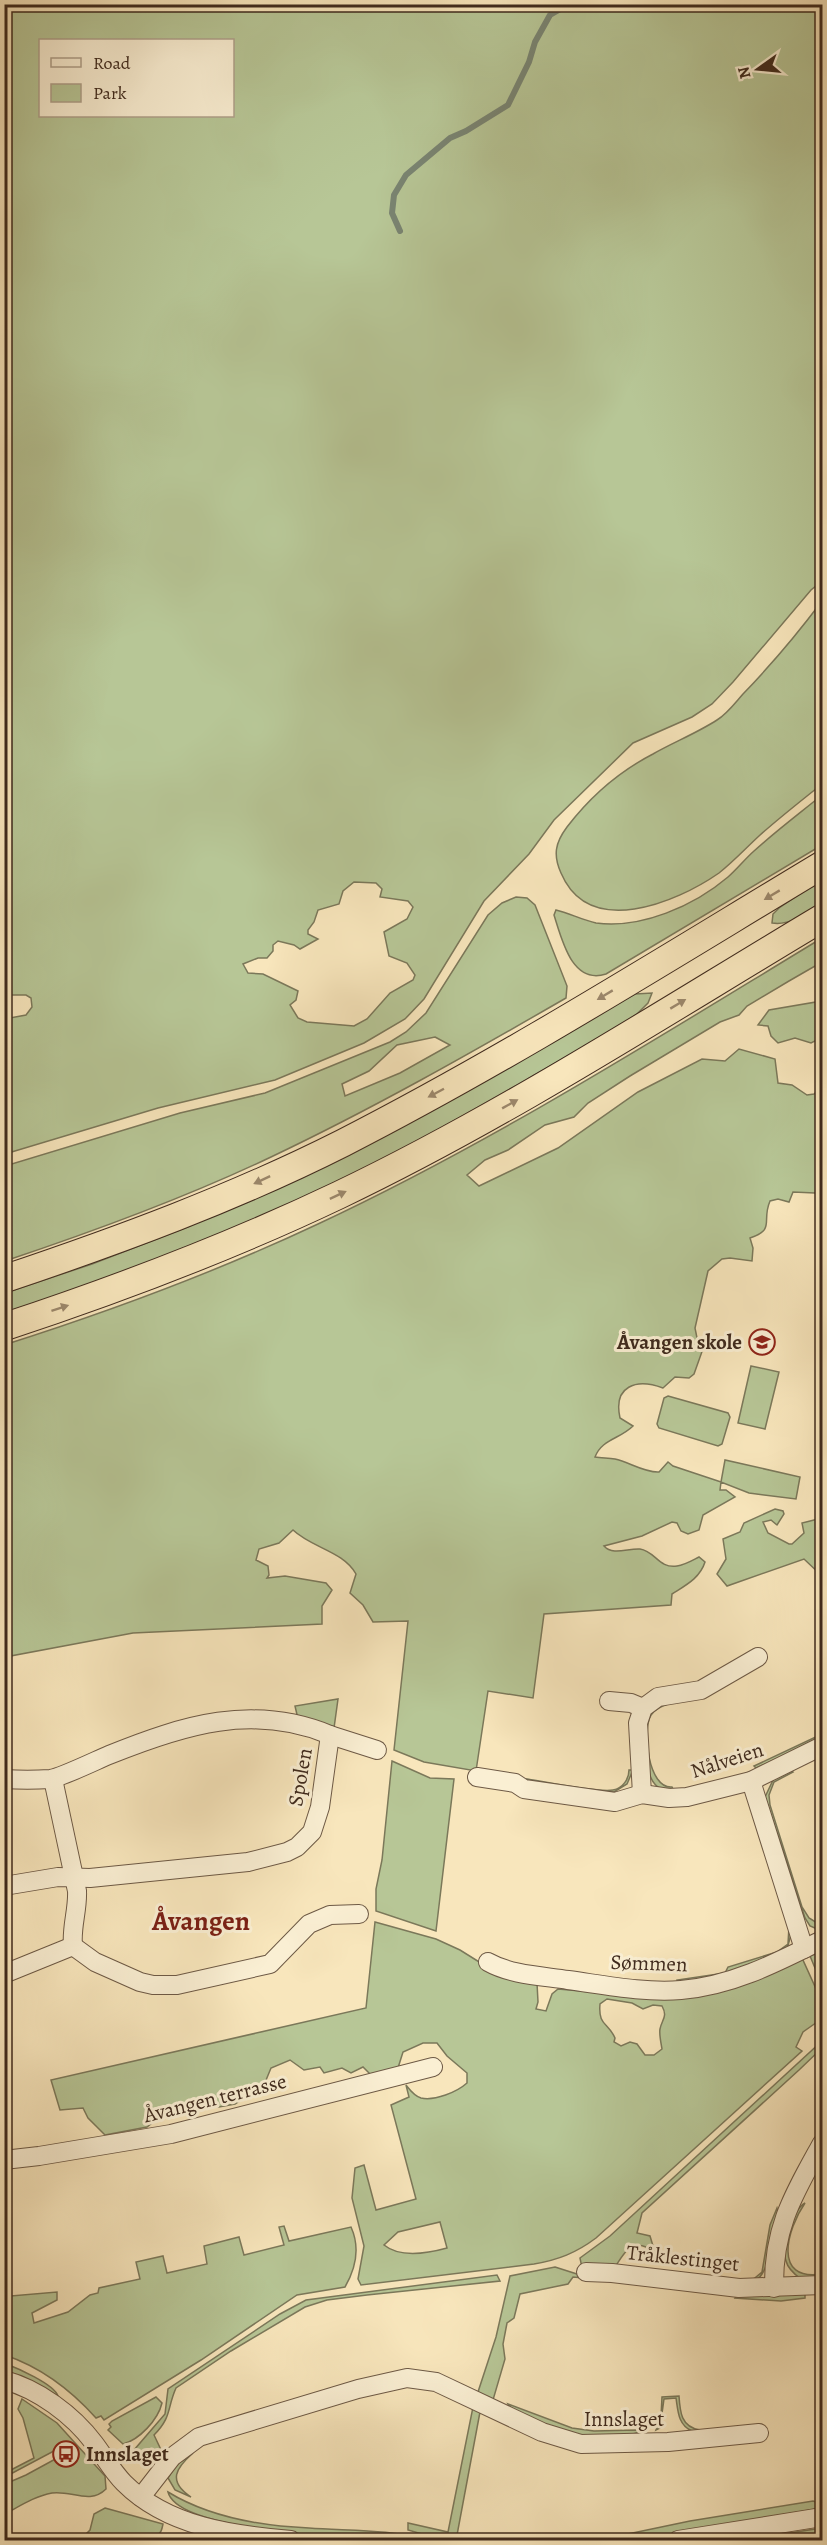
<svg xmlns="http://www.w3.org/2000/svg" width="827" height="2545" font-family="Alegreya,serif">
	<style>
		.green { fill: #b7c696; stroke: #7b785a; stroke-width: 1.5; fill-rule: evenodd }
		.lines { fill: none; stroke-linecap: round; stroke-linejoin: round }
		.stream { stroke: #798472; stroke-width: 6 }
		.minor-casing { stroke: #6d5945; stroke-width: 20 }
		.highway-casing { stroke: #3f2a1d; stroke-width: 29 }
		.minor { stroke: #faefd3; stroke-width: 18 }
		.highway { stroke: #f8e6bc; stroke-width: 27 }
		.oneway { fill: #9c886c }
		.labels { text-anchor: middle; stroke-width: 6; stroke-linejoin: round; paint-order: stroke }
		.poi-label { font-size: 21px; font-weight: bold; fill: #3f2a1d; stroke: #faefd3; text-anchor: end }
		.street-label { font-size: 21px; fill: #3f2a1d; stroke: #faefd3 }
		.district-label { font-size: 27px; font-weight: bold; fill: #7a1f14; stroke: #faefd3 }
	</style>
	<rect width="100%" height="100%" fill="#f8e6bc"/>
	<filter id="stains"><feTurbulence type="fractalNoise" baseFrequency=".00333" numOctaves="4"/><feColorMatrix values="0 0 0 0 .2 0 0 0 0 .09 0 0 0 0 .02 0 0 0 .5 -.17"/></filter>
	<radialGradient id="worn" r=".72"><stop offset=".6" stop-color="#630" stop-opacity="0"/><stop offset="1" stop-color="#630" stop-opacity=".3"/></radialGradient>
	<g class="green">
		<path d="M4 5H822V581L811 590 733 682 712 704 692 717 633 743 554 820 529 854 484 901 424 999 405 1019 364 1043 275 1080 158 1108 5 1154V1016L10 1018 26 1015 32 1007 31 998 26 995H4ZM40 40H232V116H40ZM354 882 376 883 382 889 380 897 408 901 413 907 407 919 384 932 389 956 407 963 415 975 413 980 390 993 367 1019 354 1026 307 1022 298 1018 290 1005 296 1000 298 991 263 974 248 973 243 964 258 958H267L273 951V945L278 941 294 945 300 949 318 939 308 934V930L314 922 318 910 339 904 343 891Z"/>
		<path d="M822 601V784C801 801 779 818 759 836 746 848 733 862 719 873 676 903 589 939 561 873 553 855 555 843 567 827 590 797 620 771 653 754 674 742 697 733 717 720 727 714 735 703 743 694 771 665 798 633 822 601Z"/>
		<path d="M822 795V845L606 974C572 985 562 940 554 915L556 910C569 913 582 920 596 923 641 929 694 906 728 877 737 869 745 859 754 851 776 831 800 813 822 795Z"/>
		<path d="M822 879V904C808 913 790 926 772 923L773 914 779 908Z"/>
		<path d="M516 897 527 898 535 905 567 986 566 998C469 1054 372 1109 271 1157 185 1198 95 1231 5 1261V1166L180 1113 265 1093 390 1042 406 1032 426 1013 488 915 502 903ZM435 1037 450 1045 400 1073 345 1096 342 1084 369 1071 397 1045Z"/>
		<path d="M822 938V965L815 966 789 981 747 1006 739 1015 720 1022 630 1076 588 1103 574 1117 545 1125 508 1150 485 1160 467 1175 479 1186 558 1148 638 1092 702 1059 725 1061 739 1049 775 1059 778 1083 792 1085 807 1095 814 1094 822 1087V1191L815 1193 793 1192 789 1202 778 1199 770 1201C761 1222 776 1229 750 1238L753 1248 752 1261 730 1258 722 1259 708 1271 695 1328 697 1338 704 1346 694 1374 689 1378 675 1377 663 1388C636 1378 613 1386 620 1418L633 1426C620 1439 602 1439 595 1457 601 1458 608 1458 615 1459 629 1462 645 1473 659 1472L668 1462 673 1466 721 1482 725 1460 800 1477 796 1499 749 1493 721 1482 720 1490H726L735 1497 703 1515 699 1530 688 1534 681 1531 677 1523 672 1522 642 1536 604 1546C613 1556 628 1548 640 1549 655 1551 659 1569 677 1566 685 1565 693 1560 699 1557L705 1562C700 1578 686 1585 672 1594L671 1605 544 1614 533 1698 488 1691 476 1771 424 1762 394 1750 408 1621 373 1622 363 1605 350 1593 356 1574C343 1551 312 1548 293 1530L279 1543 259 1549 256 1560 268 1566 269 1575 267 1578 285 1576 326 1583 332 1590 322 1606V1624L133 1633 5 1657 4 1345C111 1311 216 1272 318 1224 493 1142 657 1038 822 938Z"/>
		<path d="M652 993 648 1003 636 1015 589 1044 422 1139 343 1180 182 1251 5 1315V1293L92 1264 190 1226 635 994Z"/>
		<path d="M822 1001V1033L817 1040 811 1043 795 1038 778 1043 771 1036 768 1026 758 1025 769 1010Z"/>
		<path d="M751 1366 779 1372 765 1429 738 1423Z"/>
		<path d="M668 1396 728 1413 730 1417 722 1444 718 1446 659 1428 657 1424 664 1398Z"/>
		<path d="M775 1509 783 1511 784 1514 777 1525 771 1520 763 1522 768 1533 789 1544H792L804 1533 802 1523 822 1518V1576L804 1559 727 1586 717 1574 726 1559 723 1539 740 1532 744 1523Z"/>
		<path d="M338 1699 334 1728 298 1719 295 1706Z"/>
		<path d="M671 1703C663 1706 656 1708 651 1715 642 1730 648 1789 672 1787L673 1789C639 1798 646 1733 647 1715L653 1707Z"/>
		<path d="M820 1735V1739L756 1768 754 1766Z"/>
		<path d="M392 1761 430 1778 454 1779 436 1931 376 1911V1889L382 1860Z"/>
		<path d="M790 1769 793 1772 774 1782 769 1795 770 1805 802 1907 809 1918 822 1926V1931L810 1926 805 1918 765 1797 774 1778Z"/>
		<path d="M629 1770H633L627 1784 614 1792 528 1782 527 1779C546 1782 598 1793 613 1790 623 1788 629 1779 629 1770Z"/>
		<path d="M375 1922 436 1939 460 1950 492 1970 537 1983 538 2002 536 2009 546 2011 552 1994 558 1989 659 1998 802 1958 822 2002V2021L820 2020 803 2032 796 2047 802 2051 596 2238C576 2253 558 2260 534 2264L361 2285 358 2279 364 2246 352 2198 355 2168 364 2165 376 2210 416 2199 391 2105 409 2097 406 2085C410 2090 414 2096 421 2098 435 2101 457 2092 467 2083V2073L447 2056 437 2043H423L403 2052 397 2071 372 2076 363 2067 351 2073 342 2068 324 2073 320 2067 304 2070 290 2060 271 2068 264 2085 235 2104 219 2107C207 2101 194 2107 182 2111L172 2107 147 2127 105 2135 88 2118 83 2108 60 2110 51 2080 366 2008ZM607 1999 632 2003 643 2009 653 2005 662 2006C668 2017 662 2019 660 2029 659 2034 661 2043 662 2049L654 2055H645L637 2044 630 2042 621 2046 614 2042 615 2038C608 2022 598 2026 600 2004ZM440 2222 447 2248C429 2253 400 2258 384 2245L398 2232Z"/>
		<path d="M789 1926 792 1931 787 1949 734 1973 678 1983 677 1980 725 1973 728 1967 777 1952 788 1944Z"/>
		<path d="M821 1951 822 1956V1985L810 1956Z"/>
		<path d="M822 2041V2048L799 2070 642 2213 637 2233 650 2236 656 2256 651 2255 646 2247C629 2241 623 2255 615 2267L582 2268 580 2258 610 2236Z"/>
		<path d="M805 2203C787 2229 772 2282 822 2274V2278L801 2279C794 2274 788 2269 786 2261 781 2248 793 2209 805 2203Z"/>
		<path d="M777 2208C780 2219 769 2264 762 2274 759 2279 756 2281 750 2282L762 2272 770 2225Z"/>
		<path d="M284 2226 289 2241 351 2227C360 2247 356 2268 345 2287L297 2295 201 2360 104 2420 101 2416 96 2418C71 2390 40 2367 5 2355V2278H9L11 2296 57 2292V2300L32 2313 34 2323 68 2312 90 2295 98 2293 99 2288 140 2279 136 2262 163 2256 167 2273 207 2264 204 2246 239 2237 244 2255 284 2245 279 2227Z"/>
		<path d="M555 2267 580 2275 584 2278 573 2277 568 2284 520 2294 514 2318 507 2323 503 2344 505 2359 493 2400 478 2392 496 2337 510 2276Z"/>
		<path d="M497 2275 500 2281 367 2295 327 2300 305 2307 231 2351 176 2388C167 2408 172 2417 154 2435L163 2454 147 2467 136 2456 134 2450 165 2414 168 2389 280 2314 306 2300Z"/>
		<path d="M805 2294V2298L781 2301 735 2298 737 2295Z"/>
		<path d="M4 2363C17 2368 54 2384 58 2396L23 2377 5 2371Z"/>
		<path d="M679 2396C680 2412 681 2427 700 2430L692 2431C678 2425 678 2411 676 2398L664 2399 660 2428 656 2430 661 2417 662 2397Z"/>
		<path d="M156 2397 162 2403C158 2420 139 2440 123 2444L108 2430 111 2427 109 2424 112 2421Z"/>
		<path d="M22 2399 57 2423 105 2476 106 2489C90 2505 71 2490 52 2493 35 2496 20 2506 5 2514V2484L26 2475 72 2450 67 2444 5 2477V2473L34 2458 23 2418 18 2409Z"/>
		<path d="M508 2404 572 2428 594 2431 638 2430 639 2432C629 2437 595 2437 582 2435 567 2434 515 2416 508 2404Z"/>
		<path d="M473 2407 480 2412 457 2535 471 2540H443L408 2530V2523L448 2532Z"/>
		<path d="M193 2453C176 2468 167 2481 191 2497L175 2490 168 2478 175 2466Z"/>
		<path d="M168 2492C209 2517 261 2526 309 2528 348 2531 390 2529 427 2540 385 2540 179 2535 168 2492Z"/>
		<path d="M813 2501 822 2504V2508L636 2540H568L623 2535 690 2521Z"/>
		<path d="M105 2508 163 2524C162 2529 161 2534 156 2536 144 2542 130 2536 118 2538 105 2540 93 2541 80 2540L90 2530 94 2514Z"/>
		<path d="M822 2528V2540H743H745Z"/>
	</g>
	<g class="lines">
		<path class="stream" d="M400 231 392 213 394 195 406 175 450 138 466 131 508 105 529 62 535 42 550 15 569 4"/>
		<g class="minor-casing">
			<g id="minor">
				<path d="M609 1701 631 1703 643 1708"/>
				<path d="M330 1735 377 1750"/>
				<path d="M477 1777 515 1783 524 1789 615 1802 642 1794 669 1798 687 1797 751 1781 822 1746"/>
				<path d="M4 1779C19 1780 36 1780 50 1779 60 1778 97 1760 109 1755 183 1725 253 1703 330 1735L320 1807 312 1832 297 1847 287 1852 248 1862 90 1878 58 1877 4 1886"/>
				<path d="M53 1779 77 1891C78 1910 71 1927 73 1946"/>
				<path d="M751 1781 804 1949"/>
				<path d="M642 1794 638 1723 643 1708 658 1697 701 1690 758 1657"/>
				<path d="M73 1946 95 1962 140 1982 153 1985H177L270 1964 309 1924 330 1915 359 1914"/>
				<path d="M488 1962C511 1975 542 1976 568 1980 605 1985 644 1993 681 1990 732 1986 778 1962 822 1940"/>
				<path d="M4 1974 73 1946"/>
				<path d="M4 2160 39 2156 171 2134 433 2067"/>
				<path d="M586 2272 612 2273 739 2288 822 2285"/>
				<path d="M774 2288C773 2227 794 2194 822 2143"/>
				<path d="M4 2380C38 2389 73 2415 94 2443 104 2456 112 2471 124 2483 168 2527 233 2535 291 2540"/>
				<path d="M141 2497 172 2457 199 2437 358 2389 407 2378 436 2382 542 2432 581 2444 668 2442 759 2433"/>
				<path d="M678 2540 822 2517"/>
			</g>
		</g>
		<g class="highway-casing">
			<g id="highway">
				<path d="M4 1279C120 1240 234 1198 343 1143 507 1059 664 960 822 865"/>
				<path d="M4 1327C119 1289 230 1247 339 1195 506 1115 663 1013 822 918"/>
			</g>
		</g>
		<use href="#minor" class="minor"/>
		<use href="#highway" class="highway"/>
	</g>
	<defs><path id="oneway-solid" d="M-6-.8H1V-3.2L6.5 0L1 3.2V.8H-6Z" transform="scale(1.5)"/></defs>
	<g class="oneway">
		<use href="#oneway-solid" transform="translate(772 895) rotate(149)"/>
		<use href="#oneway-solid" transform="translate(605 995) rotate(149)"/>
		<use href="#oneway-solid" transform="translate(678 1004) rotate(-31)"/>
		<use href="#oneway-solid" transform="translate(436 1093) rotate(152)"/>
		<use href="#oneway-solid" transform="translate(510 1104) rotate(-29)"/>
		<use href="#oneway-solid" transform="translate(262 1180) rotate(155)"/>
		<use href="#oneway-solid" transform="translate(338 1195) rotate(-25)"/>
		<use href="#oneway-solid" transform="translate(60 1308) rotate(-18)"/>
	</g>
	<defs>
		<g id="school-ring" transform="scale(1.35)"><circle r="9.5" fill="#faefd3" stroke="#8f2418" stroke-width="1.5"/><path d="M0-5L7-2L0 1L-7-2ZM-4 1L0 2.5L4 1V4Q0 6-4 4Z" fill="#8f2418"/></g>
		<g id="bus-ring" transform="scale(1.35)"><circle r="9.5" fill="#faefd3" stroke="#8f2418" stroke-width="1.5"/><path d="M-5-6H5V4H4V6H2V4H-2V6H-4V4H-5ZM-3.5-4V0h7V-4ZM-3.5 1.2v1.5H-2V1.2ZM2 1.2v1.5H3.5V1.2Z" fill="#8f2418"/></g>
	</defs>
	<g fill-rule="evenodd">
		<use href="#school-ring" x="762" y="1342"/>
		<use href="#bus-ring" x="66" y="2454"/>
	</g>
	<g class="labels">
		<g class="poi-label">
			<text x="742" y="1349">Åvangen skole</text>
			<text x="86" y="2461" text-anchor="start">Innslaget</text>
		</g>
		<g class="street-label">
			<text transform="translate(727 1760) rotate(-18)" y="7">Nålveien</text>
			<text transform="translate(300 1777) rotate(-80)" y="7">Spolen</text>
			<text transform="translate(649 1963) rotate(2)" y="7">Sømmen</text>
			<text transform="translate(215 2098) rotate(-14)" y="7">Åvangen terrasse</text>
			<text transform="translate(683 2258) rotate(6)" y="7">Tråklestinget</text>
			<text x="624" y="2426">Innslaget</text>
		</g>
		<g class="district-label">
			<text x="201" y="1930">Åvangen</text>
		</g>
	</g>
	<rect width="827" height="2545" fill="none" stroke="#f8e6bc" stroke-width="24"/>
	<rect x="6" y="6" width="815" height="2533" fill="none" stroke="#3f2a1d" stroke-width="3"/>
	<rect x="12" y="12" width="803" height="2521" fill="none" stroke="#3f2a1d" stroke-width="1.5"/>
	<rect x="39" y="39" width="195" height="78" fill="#faefd3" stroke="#afa08a" stroke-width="1.5"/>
	<rect x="51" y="58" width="30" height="9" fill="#faefd3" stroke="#afa08a" stroke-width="1.5"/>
	<text x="93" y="69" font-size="18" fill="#3f2a1d">Road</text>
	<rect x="51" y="84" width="30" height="18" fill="#b7c696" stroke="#afa08a" stroke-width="1.5"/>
	<text x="93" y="99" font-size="18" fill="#3f2a1d">Park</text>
	<g transform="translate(758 69) rotate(255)" stroke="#faefd3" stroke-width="4.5" paint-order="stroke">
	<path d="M0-4.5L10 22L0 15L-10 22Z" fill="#3f2a1d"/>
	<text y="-9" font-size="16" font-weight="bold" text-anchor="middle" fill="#3f2a1d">N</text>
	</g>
	<rect width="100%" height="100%" filter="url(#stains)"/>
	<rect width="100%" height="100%" fill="url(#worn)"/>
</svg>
